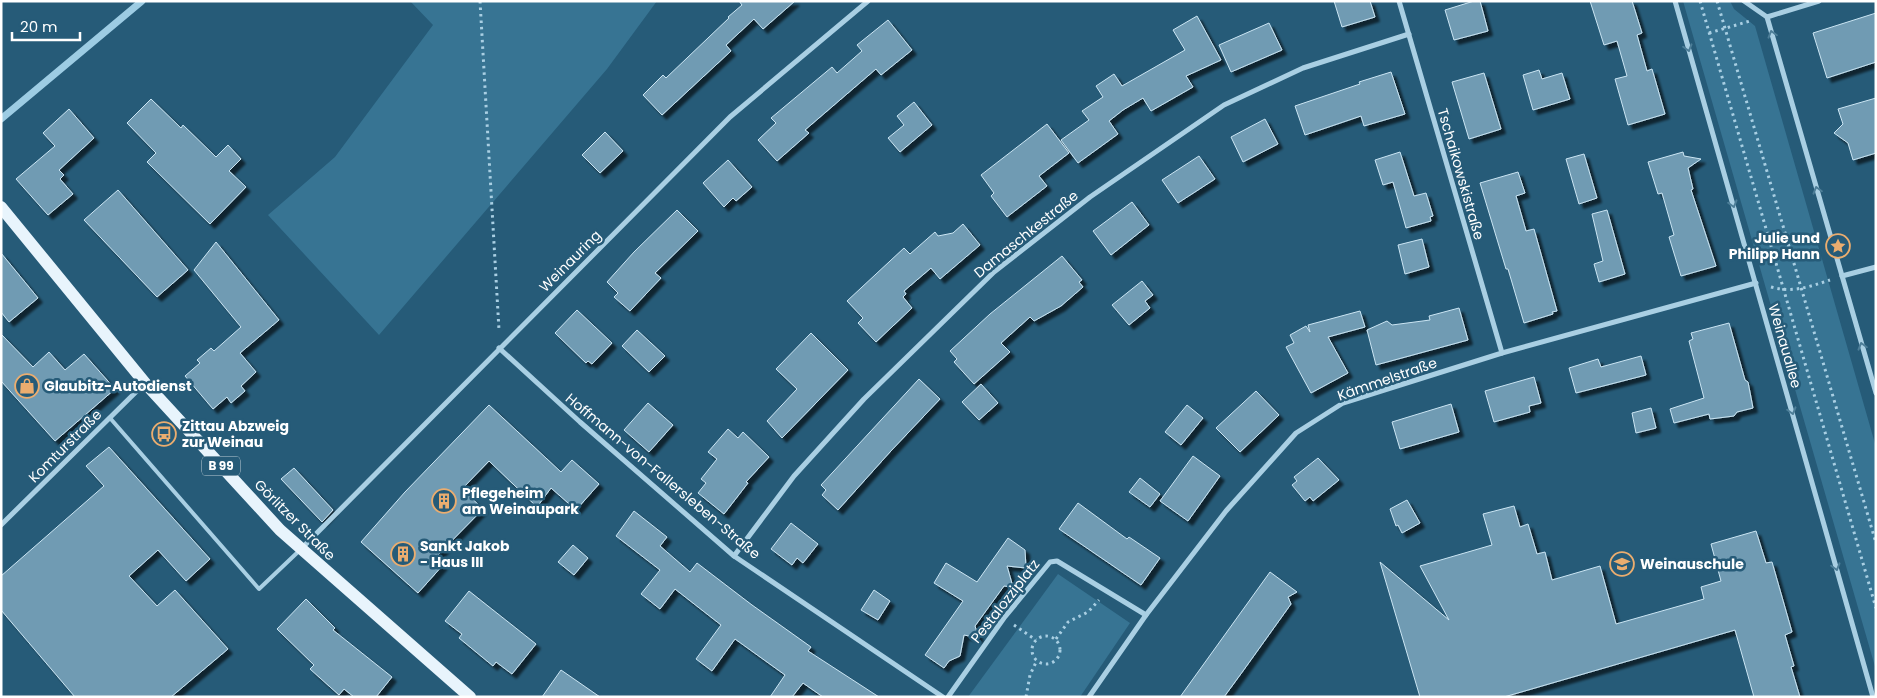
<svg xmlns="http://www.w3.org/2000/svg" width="1877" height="698" font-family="Poppins,sans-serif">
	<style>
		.green { fill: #377493 }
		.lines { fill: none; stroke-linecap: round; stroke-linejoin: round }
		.stream { stroke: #9dcce3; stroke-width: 7 }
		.building { fill: #6f9bb3; stroke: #cbe5f3; filter: url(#shadow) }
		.path { stroke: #a9cfe3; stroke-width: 3; stroke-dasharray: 2.5 4; stroke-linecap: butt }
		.service { stroke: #a9cfe3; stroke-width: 4 }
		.minor { stroke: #a9cfe3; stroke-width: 5 }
		.primary { stroke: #e8f4fc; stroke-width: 12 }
		.oneway { stroke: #4d7e98 }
		.labels { text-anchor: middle; stroke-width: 5; stroke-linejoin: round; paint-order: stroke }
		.shield { fill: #265b78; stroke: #beced6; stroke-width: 1 }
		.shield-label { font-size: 12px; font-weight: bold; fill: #fff }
		.street-label { font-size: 14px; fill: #fff; stroke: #265b78 }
		.poi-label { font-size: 14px; font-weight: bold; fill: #fff; stroke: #265b78; text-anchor: start }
	</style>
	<defs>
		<filter id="shadow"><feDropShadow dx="4.5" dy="4.5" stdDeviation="1" flood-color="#0009"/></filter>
	</defs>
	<rect width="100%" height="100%" fill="#265b78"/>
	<g class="green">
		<path d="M410 1H657L607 69 379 335 268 215 335 157 433 25Z"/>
		<path d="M1683 1H1730L1734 9 1755 26 1876 447V670Z"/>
		<path d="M1058 574 1130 623 1080 697H968Z"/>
	</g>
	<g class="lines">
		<path class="stream" d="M1 119 142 1"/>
	</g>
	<g class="building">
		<path d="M739 1H795L763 29 754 19 726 45 731 51 662 115 643 95 663 75 666 78 729 18 728 17 742 5Z"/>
		<path d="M1334 1H1370L1375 17 1342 27Z"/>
		<path d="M1474 1H1480L1488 31 1454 40 1445 10Z"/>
		<path d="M1590 1H1632L1642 33 1637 35 1647 71 1652 69 1665 114 1628 125 1615 79 1627 76 1617 41 1604 45Z"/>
		<path d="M1876 13V62L1827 78 1813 33Z"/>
		<path d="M1197 16 1221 60 1186 76 1193 87 1151 111 1143 98 1123 110 1109 121 1118 134 1078 163 1061 140 1089 120 1082 111 1103 97 1096 86 1114 74 1122 86 1185 50 1173 30Z"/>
		<path d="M888 20 912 50 881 75 876 69 805 130 809 133 777 161 758 140 776 123 771 118 832 67 837 73 862 51 857 45Z"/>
		<path d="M1269 23 1282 50 1231 72 1219 45Z"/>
		<path d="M1539 70 1542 79 1562 73 1570 99 1533 110 1523 75Z"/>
		<path d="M1391 72 1405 114 1364 126 1361 116 1305 135 1295 106 1360 84 1359 82Z"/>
		<path d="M1484 73 1501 129 1469 139 1452 82Z"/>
		<path d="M1876 98V153L1853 160 1848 143 1834 133 1843 124 1838 109Z"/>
		<path d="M151 99 181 128 183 125 216 157 228 145 241 159 229 171 246 187 210 224 147 162 156 153 127 123Z"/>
		<path d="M914 102 932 125 900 152 888 138 904 125 897 116Z"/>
		<path d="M69 109 94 138 59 170 64 175 60 179 73 194 48 215 16 179 55 146 43 133Z"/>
		<path d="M1265 119 1278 144 1243 162 1231 137Z"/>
		<path d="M1047 124 1069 153 1039 176 1047 186 1007 217 991 196 994 193 981 175Z"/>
		<path d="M605 132 623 151 600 173 582 155Z"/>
		<path d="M1400 152 1414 196 1426 193 1433 216 1430 217 1431 221 1406 228 1393 182 1383 185 1375 160Z"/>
		<path d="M1683 152 1684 156 1701 159 1688 168 1693 189 1691 190 1716 266 1681 276 1669 237 1674 235 1662 193 1658 194 1648 162Z"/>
		<path d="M1584 154 1597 198 1579 204 1566 159Z"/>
		<path d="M1199 156 1215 179 1178 203 1162 180Z"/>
		<path d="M728 160 752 187 736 201 733 198 724 207 703 183Z"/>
		<path d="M1518 172 1525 193 1516 196 1526 231 1534 229 1557 311 1552 312 1553 314 1524 323 1508 269H1506L1480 183Z"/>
		<path d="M118 190 188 270 157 297 84 220Z"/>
		<path d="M1132 202 1149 225 1111 255 1093 231Z"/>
		<path d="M677 210 698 231 655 273 661 278 630 311 614 297 618 293 607 282 634 252Z"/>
		<path d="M1607 210 1625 274 1599 282 1594 264 1603 261 1592 214Z"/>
		<path d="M963 224 980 245 940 279 931 268 904 291 906 294 903 297 912 308 876 342 858 323 863 318 847 301 904 248 910 254 935 232 938 236 953 233Z"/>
		<path d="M1422 239 1429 267 1405 274 1398 245Z"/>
		<path d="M216 242 279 320 240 353 256 372 241 386 245 391 231 403 227 397 213 409 185 376 200 363 197 360 211 348 214 351 241 327 194 270Z"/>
		<path d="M1 253 38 298 9 322 1 312Z"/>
		<path d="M1062 256 1082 280 1079 282 1083 287 1061 306 1034 321 1030 317 1001 343 1010 352 974 384 954 362 957 359 950 351 990 314Z"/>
		<path d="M1142 281 1153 295 1145 301 1150 308 1129 325 1112 305Z"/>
		<path d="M1459 308 1468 340 1376 365 1367 330 1387 321 1392 325 1430 320 1429 316Z"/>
		<path d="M577 310 612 343 592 364 588 361 586 363 555 333Z"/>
		<path d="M1360 311 1365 327 1328 337 1348 373 1311 393 1286 347 1294 343 1290 335 1306 326 1310 332 1308 325Z"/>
		<path d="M1729 323 1745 380 1748 382 1753 408 1737 412 1734 416 1710 419 1709 414 1674 423 1670 409 1704 398 1689 341 1693 339 1691 333Z"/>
		<path d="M637 330 665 356 649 372 622 346Z"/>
		<path d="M811 333 848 370 782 438 767 421 797 389 776 369Z"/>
		<path d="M1 334 33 367 49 352 65 370 84 354 115 389 55 441 1 381Z"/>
		<path d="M1641 356 1646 375 1576 393 1569 368 1598 359 1601 367Z"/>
		<path d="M1534 377 1541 403 1529 406 1530 412 1494 422 1485 391Z"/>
		<path d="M919 379 940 399 890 452 838 510 822 495 826 490 821 485Z"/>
		<path d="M981 384 998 403 979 420 962 402Z"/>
		<path d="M1256 391 1279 415 1240 452 1216 428Z"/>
		<path d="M648 403 673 425 649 452 624 430Z"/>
		<path d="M1451 404 1459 432 1400 449 1392 422Z"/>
		<path d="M489 405 561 472 572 460 599 484 576 510 551 488 537 507 489 461 462 489 483 509 435 558 443 565 418 593 361 542 405 492Z"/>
		<path d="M1187 405 1203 418 1181 445 1165 432Z"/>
		<path d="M1651 408 1656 428 1636 433 1632 413Z"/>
		<path d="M728 429 738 438 743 432 769 457 746 482 748 483 724 514 698 493 706 483 701 479 717 459 708 452Z"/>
		<path d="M109 447 210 559 186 581 158 550 129 576 157 606 175 590 228 649 171 697H75L1 610V576L104 486 86 466Z"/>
		<path d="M1193 456 1220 476 1188 521 1160 501Z"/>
		<path d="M1318 458 1339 480 1313 501 1310 497 1305 501 1292 485 1297 481 1294 477Z"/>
		<path d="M294 468 333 510 322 522 281 479Z"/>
		<path d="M1140 478 1160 494 1150 507 1129 492Z"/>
		<path d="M1407 500 1420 523 1402 533 1398 525 1396 526 1390 509Z"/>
		<path d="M1078 503 1127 539 1129 537 1160 558 1141 585 1059 529Z"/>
		<path d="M1514 506 1520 527 1528 524 1537 554 1545 552 1552 580 1600 566 1616 624 1704 599 1701 587 1721 581 1711 544 1756 531 1766 563 1772 562 1792 632 1785 635 1794 666 1791 667 1800 697H1754L1735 630 1504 697H1420L1380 562 1449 620 1420 566 1492 545 1483 514Z"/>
		<path d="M634 511 667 537 660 546 690 572 697 563 752 605 811 647 808 651 879 697H823L803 683 792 697H770L785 675 735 639 712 671 696 659 721 625 675 589 660 609 641 594 660 570 616 536Z"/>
		<path d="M791 523 818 544 803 563 797 558 792 565 771 549Z"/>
		<path d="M1008 538 1025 550 1026 568 1007 566 1013 587 1004 586 975 626 979 638 964 635 960 656 949 661 944 668 925 655 963 601 934 583 946 563 977 582Z"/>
		<path d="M573 545 588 558 574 575 558 562Z"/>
		<path d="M1270 572 1297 592 1288 597 1291 604 1243 671 1224 697H1180Z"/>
		<path d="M874 590 890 601 878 620 861 610Z"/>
		<path d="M469 591 536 644 512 674 496 662 493 666 459 638 462 634 445 621Z"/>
		<path d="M306 599 335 628 333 630 392 677 376 697H354L344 689 339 695 310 669 314 665 277 629Z"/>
		<path d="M561 670 600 697H542Z"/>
	</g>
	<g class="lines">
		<g class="path">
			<path d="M480 1 499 330"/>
			<path d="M1700 1 1876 608"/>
			<path d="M1717 1 1876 543"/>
			<path d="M1709 33 1750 21"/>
			<path d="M1771 287C1792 293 1809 287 1830 280"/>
			<path d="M1014 625 1036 640"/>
			<circle cx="1046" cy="650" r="14"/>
			<path d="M1056 639 1068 622 1088 612 1099 600"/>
			<path d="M1026 697 1030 675 1037 660"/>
		</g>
		<path class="service" d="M110 418 259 589 300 550"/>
		<g class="minor">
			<path d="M1399 1 1502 353"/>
			<path d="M1675 1 1873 697"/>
			<path d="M1744 1 1767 17 1876 393"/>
			<path d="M1767 17 1819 1"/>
			<path d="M1842 276 1876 267"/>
			<path d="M499 348 580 422 734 556 943 697"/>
			<path d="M1 525 145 383"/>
			<path d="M302 548 730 117 868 1"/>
			<path d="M734 556 794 476 864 399 994 272 1090 197 1224 105 1303 68 1409 34"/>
			<path d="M948 697 1004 618 1050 562 1057 561 1146 615"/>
			<path d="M1089 697 1146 615 1226 511 1296 433 1343 403 1502 353 1756 283"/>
		</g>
		<path class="primary" d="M1 207 145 383 280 530 470 697"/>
	</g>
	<defs><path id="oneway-chevron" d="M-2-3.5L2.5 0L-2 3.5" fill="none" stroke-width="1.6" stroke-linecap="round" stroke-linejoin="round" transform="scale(1.25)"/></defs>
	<g class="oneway">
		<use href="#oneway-chevron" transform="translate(1772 34) rotate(-106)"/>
		<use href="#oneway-chevron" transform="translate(1688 48) rotate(74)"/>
		<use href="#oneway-chevron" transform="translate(1817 190) rotate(-106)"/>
		<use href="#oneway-chevron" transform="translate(1733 204) rotate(74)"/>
		<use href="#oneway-chevron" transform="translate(1862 346) rotate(-106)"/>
		<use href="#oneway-chevron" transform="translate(1792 411) rotate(74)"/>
		<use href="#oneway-chevron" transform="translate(1836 567) rotate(74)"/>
	</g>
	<defs>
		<g id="sight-ring" transform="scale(1.25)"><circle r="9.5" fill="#265b78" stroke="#ebad6f" stroke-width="1.5"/><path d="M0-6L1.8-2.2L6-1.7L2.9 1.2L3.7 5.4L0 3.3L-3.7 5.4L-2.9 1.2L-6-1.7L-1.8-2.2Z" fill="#ebad6f"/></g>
		<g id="shop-ring" transform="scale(1.25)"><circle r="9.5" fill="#265b78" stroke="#ebad6f" stroke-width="1.5"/><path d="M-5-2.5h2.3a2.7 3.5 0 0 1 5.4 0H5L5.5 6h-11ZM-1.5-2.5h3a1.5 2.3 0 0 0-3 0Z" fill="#ebad6f"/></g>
		<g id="bus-ring" transform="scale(1.25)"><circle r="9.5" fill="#265b78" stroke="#ebad6f" stroke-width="1.5"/><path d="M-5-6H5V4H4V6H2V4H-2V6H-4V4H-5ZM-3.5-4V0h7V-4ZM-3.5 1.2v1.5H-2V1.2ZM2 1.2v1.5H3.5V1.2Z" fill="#ebad6f"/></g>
		<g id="building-ring" transform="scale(1.25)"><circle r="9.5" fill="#265b78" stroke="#ebad6f" stroke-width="1.5"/><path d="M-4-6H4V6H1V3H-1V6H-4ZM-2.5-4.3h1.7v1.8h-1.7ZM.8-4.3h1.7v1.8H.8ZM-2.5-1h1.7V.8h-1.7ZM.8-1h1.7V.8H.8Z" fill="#ebad6f"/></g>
		<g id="school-ring" transform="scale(1.25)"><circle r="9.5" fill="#265b78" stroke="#ebad6f" stroke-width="1.5"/><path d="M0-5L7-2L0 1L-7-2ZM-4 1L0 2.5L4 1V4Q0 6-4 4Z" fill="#ebad6f"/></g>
	</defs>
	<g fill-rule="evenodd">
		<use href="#sight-ring" x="1838" y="246"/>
		<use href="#shop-ring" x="27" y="386"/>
		<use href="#bus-ring" x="164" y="434"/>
		<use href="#building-ring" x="444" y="501"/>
		<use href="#building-ring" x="403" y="554"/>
		<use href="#school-ring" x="1622" y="564"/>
	</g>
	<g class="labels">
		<rect class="shield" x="202" y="456.5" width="38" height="19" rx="4"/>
		<g class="shield-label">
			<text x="221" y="470">B 99</text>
		</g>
		<g class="street-label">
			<text transform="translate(1461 174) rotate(74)" y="5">Tschaikowskistraße</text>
			<text transform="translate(1026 234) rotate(-39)" y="5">Damaschkestraße</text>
			<text transform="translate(570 261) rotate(-45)" y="5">Weinauring</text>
			<text transform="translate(1785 346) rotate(74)" y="5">Weinauallee</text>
			<text transform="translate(1387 379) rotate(-19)" y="5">Kämmelstraße</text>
			<text transform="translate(65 446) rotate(-45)" y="5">Komturstraße</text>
			<text transform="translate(663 476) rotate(40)" y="5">Hoffmann-von-Fallersleben-Straße</text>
			<text transform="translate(295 520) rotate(45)" y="5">Görlitzer Straße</text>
			<text transform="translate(1005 601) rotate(-52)" y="5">Pestalozziplatz</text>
		</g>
		<g class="poi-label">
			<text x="1820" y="243" text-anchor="end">Julie und<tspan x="1820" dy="16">Philipp Hann</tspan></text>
			<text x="44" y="391">Glaubitz-Autodienst</text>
			<text x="182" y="431">Zittau Abzweig<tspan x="182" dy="16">zur Weinau</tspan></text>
			<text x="462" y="498">Pflegeheim<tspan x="462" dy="16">am Weinaupark</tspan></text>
			<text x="420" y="551">Sankt Jakob<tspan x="420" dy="16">- Haus III</tspan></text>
			<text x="1640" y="569">Weinauschule</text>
		</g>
	</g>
	<rect width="1877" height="698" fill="none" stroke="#ffffff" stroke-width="5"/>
	<path d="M12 32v8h68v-8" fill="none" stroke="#ffffff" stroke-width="2.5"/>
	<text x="20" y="32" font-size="15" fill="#ffffff" stroke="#265b78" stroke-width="4" paint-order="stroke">20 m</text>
</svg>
